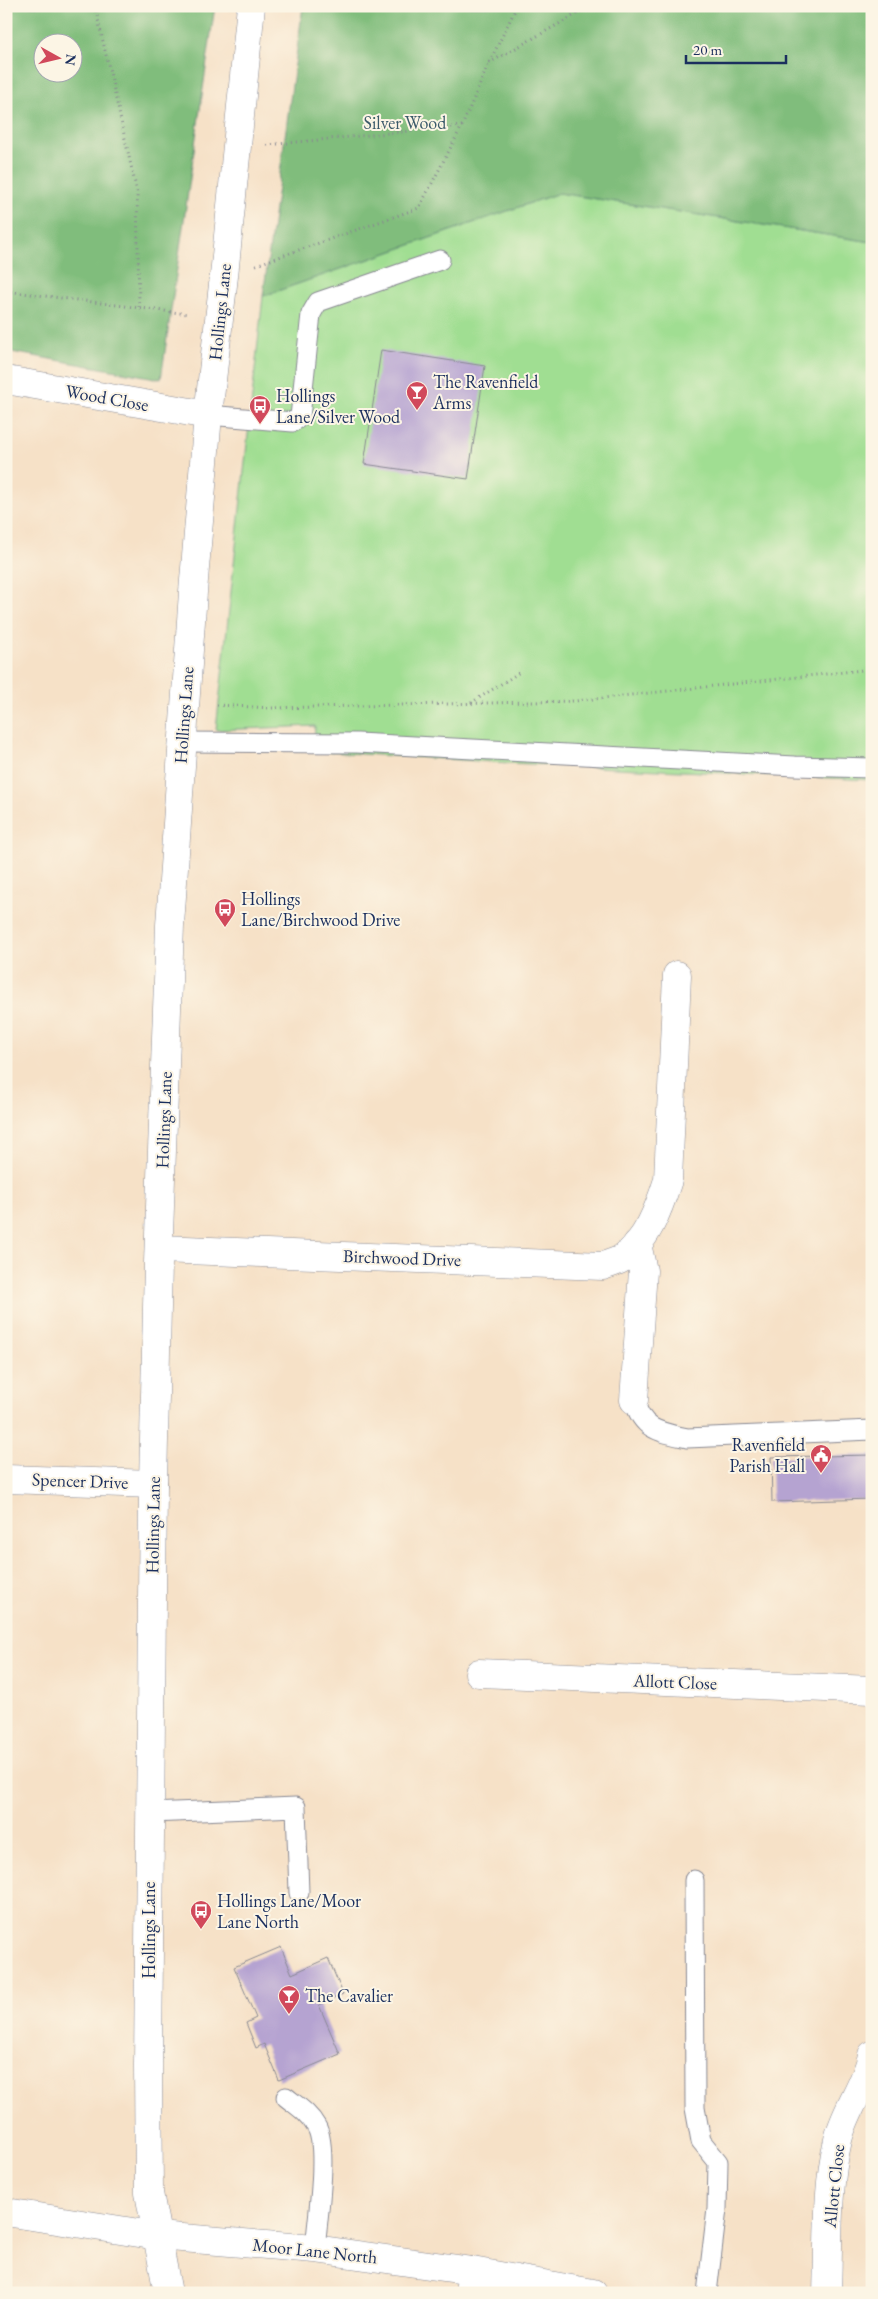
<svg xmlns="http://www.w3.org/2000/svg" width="878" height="2299" font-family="'EB Garamond',serif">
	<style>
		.green { fill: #a0de92; stroke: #5e8678 }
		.forest { fill: #80bd7c; stroke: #4e766d; fill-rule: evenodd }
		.building { fill: #b5a3d1 }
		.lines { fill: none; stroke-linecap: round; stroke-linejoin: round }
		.lane-casing { stroke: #888892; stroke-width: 21 }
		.street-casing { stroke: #888892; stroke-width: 29 }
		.secondary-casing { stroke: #888892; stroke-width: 29 }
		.path { stroke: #888892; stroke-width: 3; stroke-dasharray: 1 4; stroke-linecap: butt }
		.lane { stroke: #fff; stroke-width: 19 }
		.street { stroke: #fff; stroke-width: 28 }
		.secondary { stroke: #fff; stroke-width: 28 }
		.labels { text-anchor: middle; stroke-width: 4; stroke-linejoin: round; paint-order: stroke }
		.park-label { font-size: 18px; fill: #3c5b6b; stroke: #fcf5e5 }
		.street-label { font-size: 18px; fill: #1b2f5e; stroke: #fcf5e5 }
		.poi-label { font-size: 18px; fill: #1b2f5e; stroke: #fcf5e5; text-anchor: start }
	</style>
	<rect width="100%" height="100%" fill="#fcf5e5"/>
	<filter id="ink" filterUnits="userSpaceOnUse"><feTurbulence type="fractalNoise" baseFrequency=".02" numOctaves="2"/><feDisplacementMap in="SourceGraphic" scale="10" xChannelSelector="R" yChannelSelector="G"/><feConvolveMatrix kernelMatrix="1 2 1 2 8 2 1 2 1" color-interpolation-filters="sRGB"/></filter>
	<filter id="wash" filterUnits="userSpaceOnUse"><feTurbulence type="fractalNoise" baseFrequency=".0096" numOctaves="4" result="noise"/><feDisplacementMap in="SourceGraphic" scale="20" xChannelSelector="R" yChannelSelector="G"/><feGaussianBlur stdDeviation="1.12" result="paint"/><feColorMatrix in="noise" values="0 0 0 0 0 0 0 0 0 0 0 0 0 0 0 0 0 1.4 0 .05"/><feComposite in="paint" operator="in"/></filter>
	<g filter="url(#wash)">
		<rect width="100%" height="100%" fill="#f6e1c7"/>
		<path class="green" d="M559 193 872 242V780L510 763 314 751 315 726 216 730 263 296Z"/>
		<g class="forest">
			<path d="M6 6H215L161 379 6 351ZM42 42H72V72H42Z"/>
			<path d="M303 6H872V242L559 193 263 296Z"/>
		</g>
		<g id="blocks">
			<g class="building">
				<path d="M381 350 485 366 468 479 364 464Z"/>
				<path d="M872 1455V1499L772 1502 771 1457Z"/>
				<path d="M281 1947 292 1974 328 1958 343 1994 319 2005 340 2054 279 2080 264 2044 256 2048 246 2023 256 2018 234 1967Z"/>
			</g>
		</g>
	</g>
	<g filter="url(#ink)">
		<use href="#blocks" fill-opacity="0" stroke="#888892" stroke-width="1"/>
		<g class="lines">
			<g class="lane-casing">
				<g id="lane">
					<path d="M208 415 293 422 300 417 311 314 318 302 440 260"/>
					<path d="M182 742 357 743 795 766 872 768"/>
					<path d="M634 1400C642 1430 659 1432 687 1438L872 1430"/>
					<path d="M150 1813 296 1807 299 1893"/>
					<path d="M694 1880 695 2108 701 2141 718 2162 717 2209 707 2293"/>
					<path d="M286 2097C297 2106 309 2113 316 2126 329 2146 317 2223 315 2249"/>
				</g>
			</g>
			<g class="street-casing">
				<g id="street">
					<path d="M6 380 208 415"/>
					<path d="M160 1249 603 1266C608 1264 616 1262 621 1259 647 1242 659 1208 668 1180L677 975"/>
					<path d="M634 1400 643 1271 637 1244"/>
					<path d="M6 1479 153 1484"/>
					<path d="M479 1673 872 1690"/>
					<path d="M469 2293 472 2271"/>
					<path d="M827 2293C829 2243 826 2189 838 2140 845 2110 866 2085 872 2055"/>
				</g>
			</g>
			<g class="secondary-casing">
				<g id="secondary">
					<path d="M6 2212 158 2236 315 2249 472 2271 593 2293"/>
					<path d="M168 2293 149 2193 148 2067 153 1484 158 1263 170 925 193 592 208 415 224 276 251 6"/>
				</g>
			</g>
			<g class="path">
				<path d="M95 6 137 192 139 307"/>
				<path d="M489 63 591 6"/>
				<path d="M267 145 462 126"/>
				<path d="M256 265 419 208 462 126 489 63 517 6"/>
				<path d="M6 291 188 314"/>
				<path d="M471 703 520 672"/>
				<path d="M217 705 270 708 575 701 872 669"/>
			</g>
			<use href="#lane" class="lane"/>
			<use href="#street" class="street"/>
			<use href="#secondary" class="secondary"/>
		</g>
	</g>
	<defs>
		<g id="bar-pin" transform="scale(1.125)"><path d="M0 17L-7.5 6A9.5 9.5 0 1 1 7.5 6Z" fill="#d1495b" stroke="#fcf5e5"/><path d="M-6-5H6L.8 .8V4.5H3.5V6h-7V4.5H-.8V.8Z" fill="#fff"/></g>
		<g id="bus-pin" transform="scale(1.125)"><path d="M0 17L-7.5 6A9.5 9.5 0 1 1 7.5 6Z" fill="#d1495b" stroke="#fcf5e5"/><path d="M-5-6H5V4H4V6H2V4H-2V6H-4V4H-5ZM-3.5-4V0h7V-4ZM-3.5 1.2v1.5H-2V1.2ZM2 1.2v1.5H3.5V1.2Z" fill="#fff"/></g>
		<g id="civic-pin" transform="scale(1.125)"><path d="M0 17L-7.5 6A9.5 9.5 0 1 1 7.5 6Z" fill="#d1495b" stroke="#fcf5e5"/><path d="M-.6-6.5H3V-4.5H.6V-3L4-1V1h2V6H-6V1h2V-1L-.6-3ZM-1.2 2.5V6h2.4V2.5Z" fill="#fff"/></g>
	</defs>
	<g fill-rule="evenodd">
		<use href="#bar-pin" x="417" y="392"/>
		<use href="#bus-pin" x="260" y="406"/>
		<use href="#bus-pin" x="225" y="909"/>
		<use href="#civic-pin" x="821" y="1455"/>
		<use href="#bus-pin" x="201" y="1911"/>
		<use href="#bar-pin" x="289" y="1996"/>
	</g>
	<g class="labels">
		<g class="park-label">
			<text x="405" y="129">Silver Wood</text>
		</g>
		<g class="street-label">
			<text transform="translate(220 312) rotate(-84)" y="6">Hollings Lane</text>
			<text transform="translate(107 398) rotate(10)" y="6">Wood Close</text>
			<text transform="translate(184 715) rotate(-86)" y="6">Hollings Lane</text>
			<text transform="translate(164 1120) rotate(-88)" y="6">Hollings Lane</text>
			<text transform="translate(402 1258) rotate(2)" y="6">Birchwood Drive</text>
			<text transform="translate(80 1481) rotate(2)" y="6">Spencer Drive</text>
			<text transform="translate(153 1525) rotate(-89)" y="6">Hollings Lane</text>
			<text transform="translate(675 1682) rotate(2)" y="6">Allott Close</text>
			<text transform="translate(149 1930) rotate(-90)" y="6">Hollings Lane</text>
			<text transform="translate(834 2186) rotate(-84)" y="6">Allott Close</text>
			<text transform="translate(315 2251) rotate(6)" y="6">Moor Lane North</text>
		</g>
		<g class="poi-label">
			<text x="433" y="388">The Ravenfield<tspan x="433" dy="21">Arms</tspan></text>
			<text x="276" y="402">Hollings<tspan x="276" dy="21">Lane/Silver Wood</tspan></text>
			<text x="241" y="905">Hollings<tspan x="241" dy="21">Lane/Birchwood Drive</tspan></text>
			<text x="805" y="1451" text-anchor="end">Ravenfield<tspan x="805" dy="21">Parish Hall</tspan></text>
			<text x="217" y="1907">Hollings Lane/Moor<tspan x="217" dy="21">Lane North</tspan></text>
			<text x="305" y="2002">The Cavalier</text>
		</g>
	</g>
	<rect width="878" height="2299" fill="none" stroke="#fcf5e5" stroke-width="25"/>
	<g transform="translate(58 58) rotate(98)"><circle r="24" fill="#fcf5e5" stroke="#a2a6af"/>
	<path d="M0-4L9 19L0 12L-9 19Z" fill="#d1495b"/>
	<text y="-8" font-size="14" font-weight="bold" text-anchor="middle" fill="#1b2f5e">N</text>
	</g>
	<path d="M686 55v8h100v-8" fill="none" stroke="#1b2f5e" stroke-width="2.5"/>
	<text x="693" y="55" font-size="15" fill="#1b2f5e" stroke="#fcf5e5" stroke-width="4" paint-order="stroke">20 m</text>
</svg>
